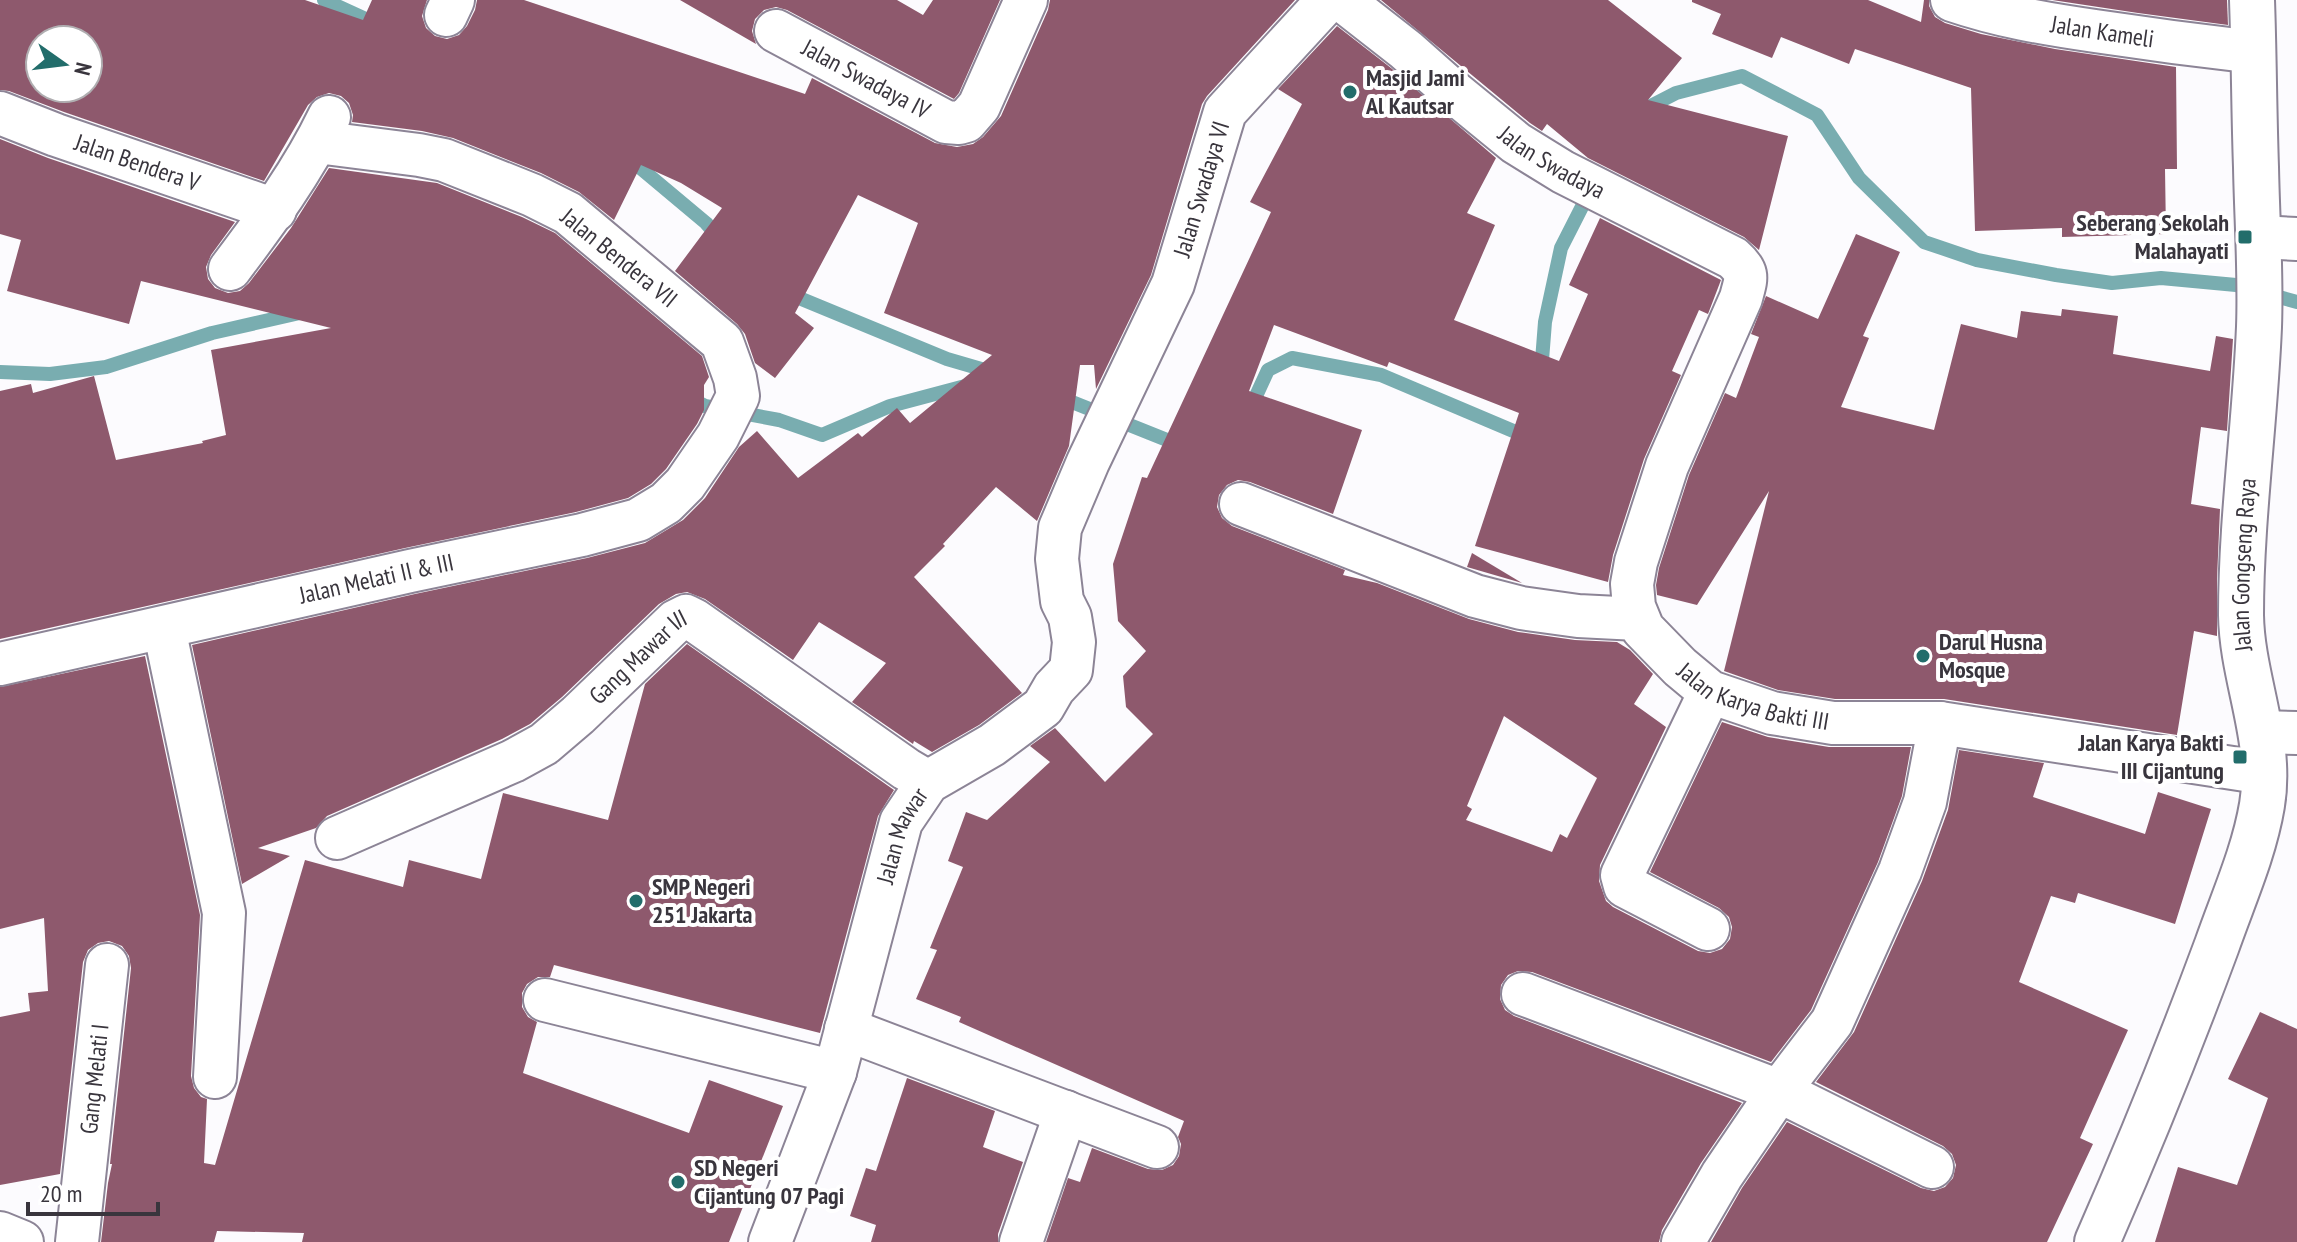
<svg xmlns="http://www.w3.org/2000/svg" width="2297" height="1242" font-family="'PT Sans Narrow',sans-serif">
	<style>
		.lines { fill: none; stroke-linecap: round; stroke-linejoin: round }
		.stream { stroke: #79adb0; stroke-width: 14 }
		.building { fill: #8e596d; fill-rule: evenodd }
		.street-casing { stroke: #8c8496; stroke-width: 46 }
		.secondary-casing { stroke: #8c8496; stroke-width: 48 }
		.street { stroke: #fff; stroke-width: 42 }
		.secondary { stroke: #fff; stroke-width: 44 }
		.poi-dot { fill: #226d6b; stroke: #fff; stroke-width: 3 }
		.labels { text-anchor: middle; stroke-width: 8; stroke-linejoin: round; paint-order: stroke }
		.street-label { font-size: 24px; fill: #39353d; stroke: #fff }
		.poi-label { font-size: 24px; font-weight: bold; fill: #39353d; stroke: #fff; text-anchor: start }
	</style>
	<rect width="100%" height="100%" fill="#fcfbfe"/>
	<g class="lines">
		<g class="stream">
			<path d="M324 0 379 25"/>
			<path d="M1643 110 1676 93 1742 76 1817 115 1859 178 1924 242 1977 260 2056 275 2112 283 2161 278 2236 285 2297 302"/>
			<path d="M626 156 706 223 721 240"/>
			<path d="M787 293 947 359 995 373"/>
			<path d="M0 372 50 374 106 367 212 333 304 312"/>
			<path d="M1541 373 1545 322 1561 248 1590 191"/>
			<path d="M1057 396 1182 446"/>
			<path d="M688 397 705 406 779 420 822 435 890 406 969 385"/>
			<path d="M1250 409 1268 370 1292 358 1381 375 1518 433 1528 424"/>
		</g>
	</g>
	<g class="building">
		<path d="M0 0H305L363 20 372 0H427L422 16 426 28 435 36 447 39 459 35 467 26 475 10 477 0H524L805 94 812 78 935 143 957 147 973 144 983 137 1001 116 1048 10 1050 0H1295L1207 96 1202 104 1151 275 1096 389 1094 365H1080L1069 446 1037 521 996 487 943 544 945 546 914 577 1022 693 979 725 932 752 914 741 913 744 852 702 886 663 819 622 793 660 705 599 687 592 676 594 659 604 562 697 530 724 502 739 327 816 316 828 258 848 290 856 242 884 192 645 415 594 587 558 645 543 683 520 705 498 739 447 757 431 798 478 858 433 862 437 897 408 910 423 992 355 884 313 918 223 858 195 795 313 814 328 775 378 755 363 745 334 737 324 675 271 722 208 681 183 641 165 614 220 579 192 541 173 453 138 422 131 352 122 353 115 349 103 341 96 329 93 317 97 308 105 264 181 64 112 9 91 0 90ZM40 40H88V88H40Z"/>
		<path d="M680 0H897L923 15 933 0H1000L959 93 954 99 787 10 776 7 764 10 755 19 752 31 756 44Z"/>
		<path d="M1381 0H1608L1682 58 1648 100 1788 136 1759 250 1744 237 1588 158 1547 124 1542 131 1530 123Z"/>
		<path d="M1692 0H1868L1921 22 1924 0H1929V6L1935 17 1945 23 1981 34 2055 49 2176 67 2177 169H2165L2166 234 2062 237V228L1975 231 1971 88 1855 49 1849 64 1781 37 1772 58 1712 34 1721 14 1692 2Z"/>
		<path d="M2052 0H2227L2228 25 2138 13Z"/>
		<path d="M1337 26 1391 68 1496 158 1467 213 1495 225 1454 320 1559 361 1588 294 1569 285 1600 218 1721 280 1708 314 1699 310 1672 371 1681 375 1644 459 1613 555 1608 582 1475 546 1519 413 1389 362 1387 367 1274 325 1249 391 1362 430 1333 514 1250 482 1238 480 1227 485 1219 495 1217 507 1222 518 1232 526 1345 570 1343 575 1377 583 1469 619 1518 632 1575 640 1617 642 1630 650 1653 674 1634 704 1666 727 1600 865 1599 881 1606 901 1613 907 1698 951 1710 953 1722 949 1730 939 1732 927 1729 917 1719 908 1650 872 1722 722 1768 737 1829 747H1911L1902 796 1878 862 1811 1010 1771 1062 1532 972 1518 971 1508 975 1501 985 1500 999 1505 1010 1514 1016 1742 1103 1701 1163 1662 1230 1659 1242H1046L1068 1178 1080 1182 1092 1148 1148 1169 1162 1170 1173 1165 1179 1156 1181 1144 1178 1137 1184 1121 959 1022 961 1017 916 999 937 950 930 948 963 867 948 861 966 812 987 820 1050 762 1030 746 1055 728 1105 782 1153 734 1126 707 1123 676 1146 651 1118 621 1113 564 1142 477 1147 478 1271 212 1250 202 1302 104 1278 89ZM1504 716 1597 778 1567 838 1560 834 1552 852 1466 820 1472 809 1467 806Z"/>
		<path d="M0 139 48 158 235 222 211 255 206 267 208 279 215 288 228 293 240 291 249 283 291 228 329 168 437 183 522 217 555 233 702 356 709 377 704 385V410L697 424 666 469 651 484 628 498 576 512 405 548 0 639V391L31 384 33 393 94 376 116 460 203 443 202 441 226 435 211 350 331 328 141 281 129 324 7 291 21 240 0 234Z"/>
		<path d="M1856 234 1900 252 1863 336 1869 338 1841 407 1934 430 1961 324 2017 338 2021 311 2061 316 2062 309 2118 316 2113 354 2210 371 2216 336 2233 339 2227 431 2201 427 2191 504 2220 509 2217 579V636L2194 631 2177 735 1944 699H1835L1778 690 1724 671 1769 491 1697 605 1657 595 1656 585 1659 568 1689 475 1725 393 1736 398 1759 337 1751 334 1766 296 1818 319Z"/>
		<path d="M1472 553 1522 583 1467 567Z"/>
		<path d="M687 644 894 790 878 816 820 1033 554 965 550 977H538L527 984 522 993V1007L528 1017 537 1022 523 1073 689 1133 709 1080 783 1106 729 1242H302L304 1233 217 1231 214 1242H101L108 1183 112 1164H110L131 968 129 956 122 946 109 941 98 943 88 950 83 962 60 1174 0 1185V1017L30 1011 28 993 48 991 44 918 0 929V687L145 656 200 915 191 1076 194 1088 201 1097 207 1099 204 1163 215 1165 305 860 403 887 409 860 481 879 503 793 608 820 645 684Z"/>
		<path d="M1959 750 2044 763 2033 797 2145 834 2158 792 2211 809 2175 924 2078 893 2075 903 2051 896 2019 982 2128 1030 2080 1138 2093 1144 2047 1242H1711L1742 1188 1787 1122 1921 1188 1934 1191 1945 1187 1953 1178 1956 1165 1952 1154 1943 1146 1816 1082 1854 1032 1922 881 1948 810Z"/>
		<path d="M2260 1012 2297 1029V1242H2155L2178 1167 2237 1185 2268 1098 2228 1079Z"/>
		<path d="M907 1078 995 1111 983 1147 1023 1162 998 1234V1242H871L876 1225 850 1216 866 1168 876 1171Z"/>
	</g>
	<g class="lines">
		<g class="street-casing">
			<g id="street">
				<path id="s1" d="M1342 0 1406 50 1450 89 1516 143 1563 172 1733 258C1750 273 1746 278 1741 298L1667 466 1636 562 1632 584 1634 607 1643 629 1680 667 1710 692 1772 713 1833 723H1940L2265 773"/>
				<path id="s2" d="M1952 0C1999 16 2046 24 2095 31 2148 39 2201 46 2254 52"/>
				<path d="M446 15 453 0"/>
				<path id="s3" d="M776 31 946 122 959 123 966 121 979 106 1026 0"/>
				<path id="s4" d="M0 113 56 135 275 210"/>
				<path d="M2259 237 2297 239"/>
				<path d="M230 269C267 220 303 171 329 117"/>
				<path d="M1241 504 1475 596 1521 608 1578 616 1638 619"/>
				<path d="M164 628 224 913 215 1077"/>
				<path id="s5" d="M0 664 410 571 582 535 638 520 666 503 685 484 718 436 738 396 735 378 722 342 568 213 532 195 444 160 419 155 317 142"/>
				<path d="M2261 732 2297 733"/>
				<path id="s6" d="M337 838 513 761 544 744 578 715 676 621 686 616 694 620 906 769 928 782"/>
				<path d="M1708 929 1625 886 1622 875 1710 692"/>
				<path d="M1523 994 1779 1091 1932 1167"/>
				<path d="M545 1000 835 1072"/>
				<path d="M846 1029 1157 1147"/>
				<path d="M0 1233 22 1242"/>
				<path id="s7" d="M77 1242 107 965"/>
				<path id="s8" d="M770 1242 835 1072 901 822 928 782 992 745 1043 707 1054 688 1071 670 1074 642 1070 617 1062 601 1057 559 1060 528 1088 462 1173 284 1225 112 1328 0"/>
				<path d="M1021 1242 1066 1112"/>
				<path d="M1683 1242 1722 1175 1779 1091 1832 1022 1900 871 1925 802 1940 723"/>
			</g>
		</g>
		<g class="secondary-casing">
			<g id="secondary">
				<path id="s9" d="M2097 1242C2140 1144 2180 1045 2217 945 2233 899 2254 853 2262 805 2273 740 2242 679 2241 615 2241 519 2255 423 2259 327 2261 273 2257 220 2256 167 2254 111 2254 56 2252 0"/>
			</g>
		</g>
		<use href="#street" class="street"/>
		<use href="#secondary" class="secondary"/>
	</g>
	<g class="poi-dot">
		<circle cx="1350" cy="92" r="8"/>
		<rect x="2237" y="229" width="16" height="16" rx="4"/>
		<circle cx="1923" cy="656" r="8"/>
		<rect x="2232" y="749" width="16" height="16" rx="4"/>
		<circle cx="636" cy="901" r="8"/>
		<circle cx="678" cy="1182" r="8"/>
	</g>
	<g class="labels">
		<g class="street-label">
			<text dy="8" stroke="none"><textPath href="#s2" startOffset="154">Jalan Kameli</textPath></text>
			<text dy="8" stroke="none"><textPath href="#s3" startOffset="102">Jalan Swadaya IV</textPath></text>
			<text dy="8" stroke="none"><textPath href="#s1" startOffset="266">Jalan Swadaya</textPath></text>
			<text dy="8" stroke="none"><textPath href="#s4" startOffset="146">Jalan Bendera V</textPath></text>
			<text dy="8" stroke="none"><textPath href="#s8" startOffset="1186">Jalan Swadaya VI</textPath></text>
			<text transform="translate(619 258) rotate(39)" y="8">Jalan Bendera VII</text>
			<text dy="8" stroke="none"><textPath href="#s9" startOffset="710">Jalan Gongseng Raya</textPath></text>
			<text dy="8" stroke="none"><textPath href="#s5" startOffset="386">Jalan Melati II &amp; III</textPath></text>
			<text dy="8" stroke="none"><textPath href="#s6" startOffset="356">Gang Mawar III</textPath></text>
			<text dy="8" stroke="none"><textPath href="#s1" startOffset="1004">Jalan Karya Bakti III</textPath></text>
			<text dy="8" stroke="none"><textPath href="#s8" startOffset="428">Jalan Mawar</textPath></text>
			<text dy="8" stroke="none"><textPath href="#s7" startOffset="164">Gang Melati I</textPath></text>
		</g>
		<g class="poi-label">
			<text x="1366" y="86">Masjid Jami<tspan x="1366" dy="28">Al Kautsar</tspan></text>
			<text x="2229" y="231" text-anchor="end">Seberang Sekolah<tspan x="2229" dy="28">Malahayati</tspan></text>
			<text x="1939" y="650">Darul Husna<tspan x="1939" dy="28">Mosque</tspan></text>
			<text x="2224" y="751" text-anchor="end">Jalan Karya Bakti<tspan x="2224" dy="28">III Cijantung</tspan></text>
			<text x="652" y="895">SMP Negeri<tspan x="652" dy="28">251 Jakarta</tspan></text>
			<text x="694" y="1176">SD Negeri<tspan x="694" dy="28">Cijantung 07 Pagi</tspan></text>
		</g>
	</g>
	<g transform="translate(64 64) rotate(104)"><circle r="38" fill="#ffffff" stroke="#b0aeb1" stroke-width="2"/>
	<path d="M0-6L14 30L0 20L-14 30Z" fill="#226d6b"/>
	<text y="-12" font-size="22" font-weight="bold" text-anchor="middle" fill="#39353d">N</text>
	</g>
	<path d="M28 1202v12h130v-12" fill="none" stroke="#39353d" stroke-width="4"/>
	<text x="40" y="1202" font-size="24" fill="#39353d" stroke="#ffffff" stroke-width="6" paint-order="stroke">20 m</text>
</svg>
